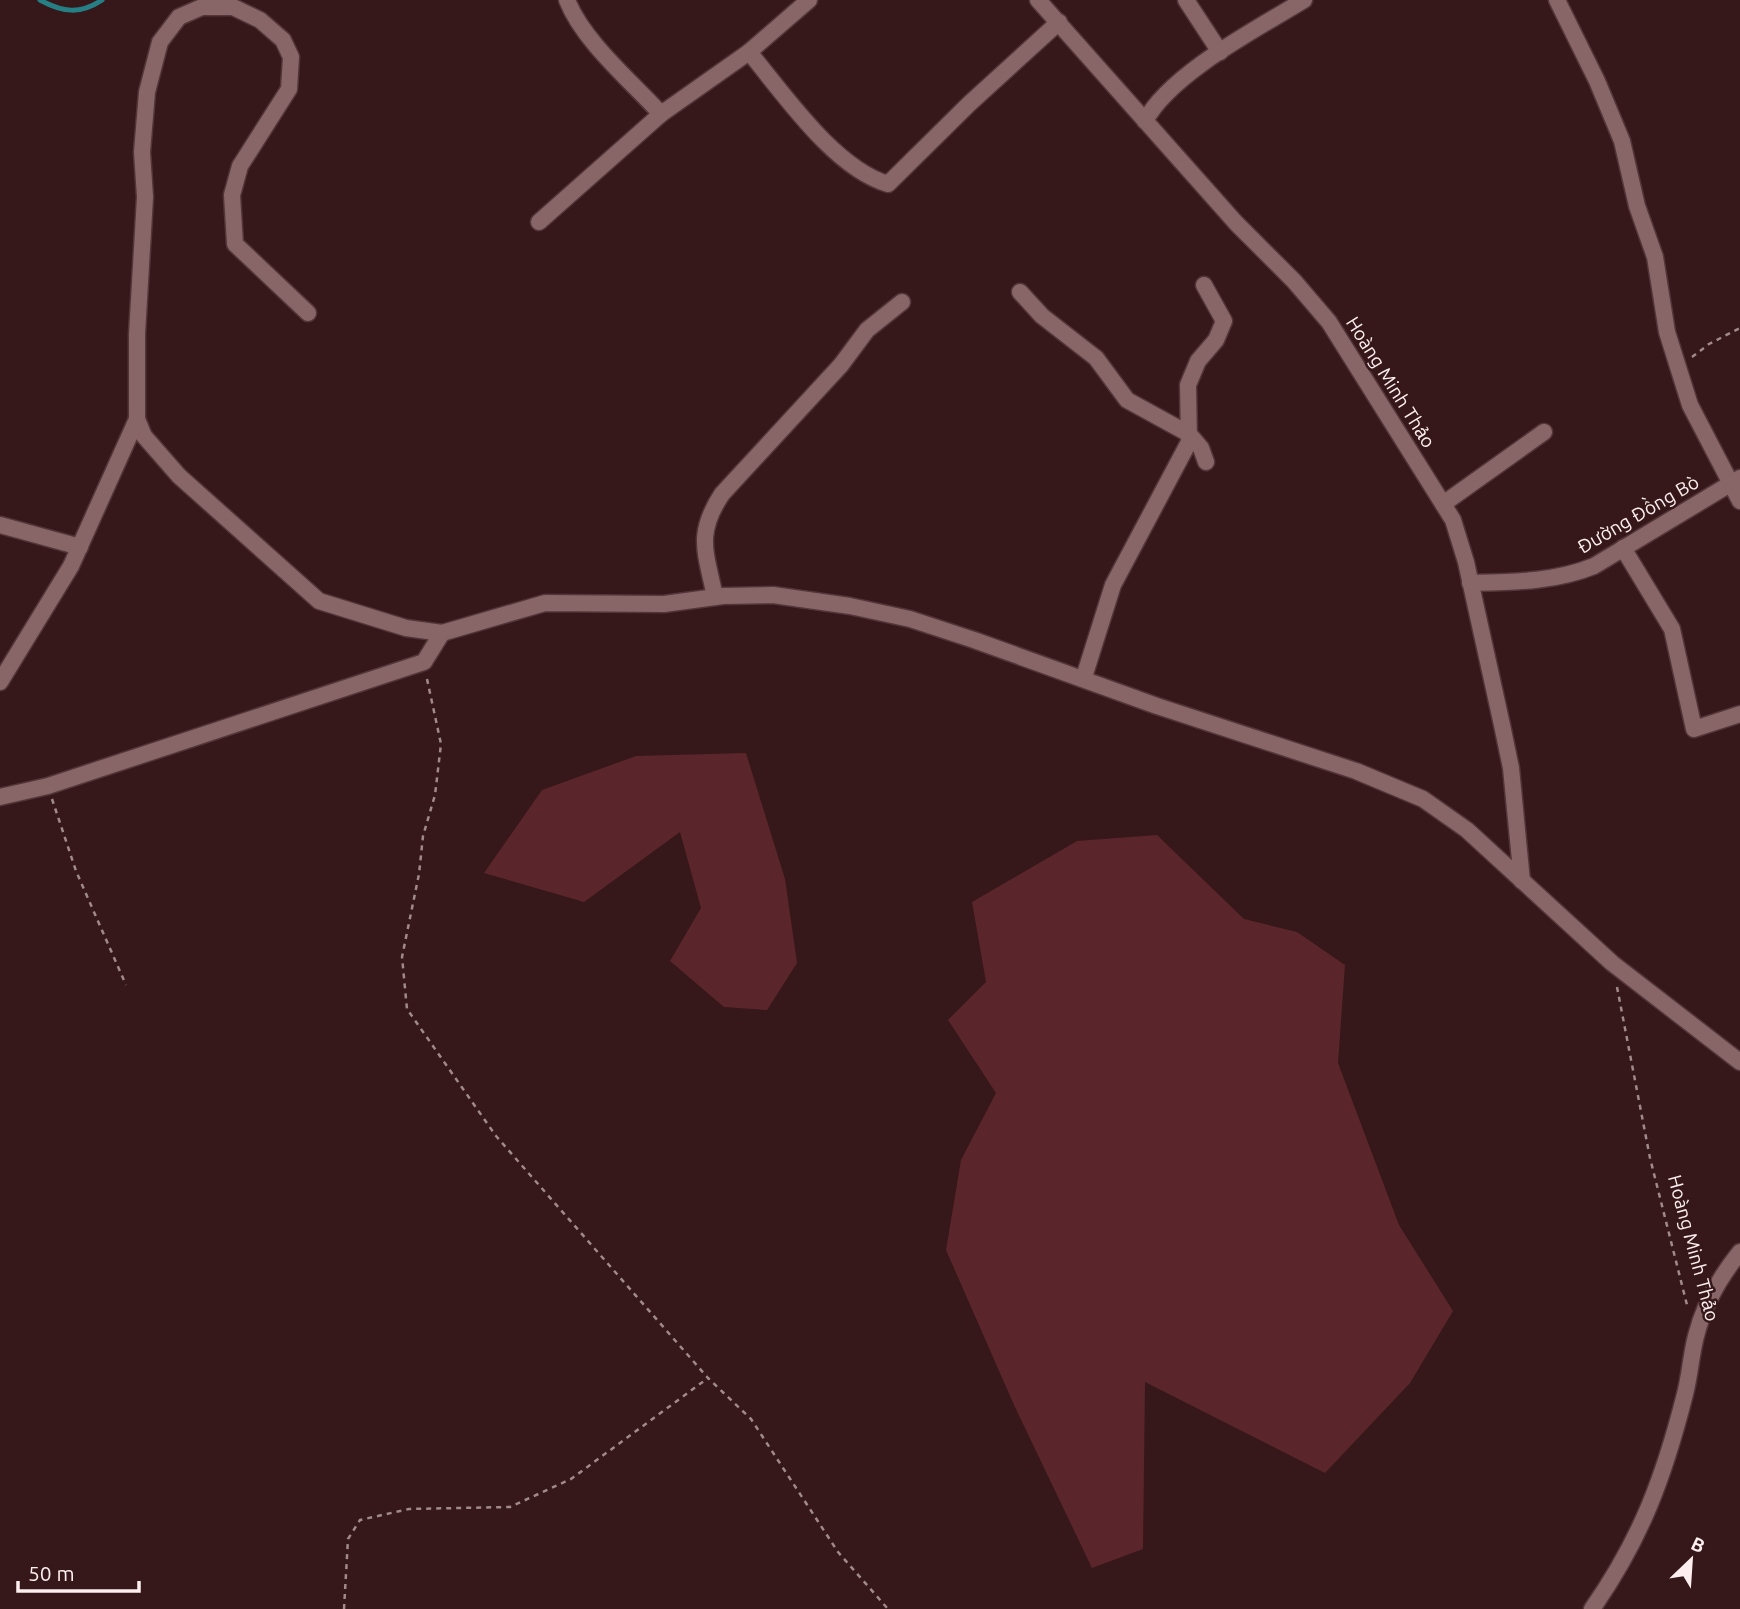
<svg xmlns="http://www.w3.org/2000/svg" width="1740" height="1609" font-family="Ubuntu,sans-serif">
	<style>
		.green { fill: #5a262b }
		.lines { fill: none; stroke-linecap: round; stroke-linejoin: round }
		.stream { stroke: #277f86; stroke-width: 5 }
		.minor-casing { stroke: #523538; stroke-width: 19 }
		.path { stroke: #a08a8b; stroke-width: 2.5; stroke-dasharray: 5 5; stroke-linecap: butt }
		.minor { stroke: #886566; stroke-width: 16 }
		.labels { text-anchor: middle; stroke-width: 5; stroke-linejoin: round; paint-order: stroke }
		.street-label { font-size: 19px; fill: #fdefef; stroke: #36171a }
	</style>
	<rect width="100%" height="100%" fill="#36171a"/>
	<g class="green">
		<path d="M746 753 785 879 797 963 767 1010 724 1007 670 961 701 908 680 832 584 902 484 873 542 790 636 756Z"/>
		<path d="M1157 835 1244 919 1297 932 1345 965 1338 1063 1399 1225 1453 1311 1410 1383 1325 1473 1145 1382 1143 1549 1092 1568 1014 1405 946 1250 961 1160 996 1093 948 1020 986 982 972 902 1077 841Z"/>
	</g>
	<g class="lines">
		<path class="stream" d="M40 0C62 12 80 15 102 0"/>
		<g class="minor-casing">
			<g id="minor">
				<path d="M567 0C583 41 631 81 661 114"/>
				<path d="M1038 0 1236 223 1294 281 1329 322 1453 520 1466 562 1502 725 1511 768 1522 881"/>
				<path d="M1186 0 1220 52"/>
				<path d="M1557 0 1597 81 1622 141 1637 206 1655 257 1667 332 1690 405 1740 501"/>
				<path d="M749 52C784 94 834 168 888 184L969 104 1059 22"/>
				<path d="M1145 121C1171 73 1257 29 1304 0"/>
				<path d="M539 222 661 114 749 52 809 0"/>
				<path d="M1020 292 1042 316 1096 358 1127 400 1189 434 1201 448 1206 462"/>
				<path d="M308 313 235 244 232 195 240 166 289 89 291 57 283 40 260 20 233 7H202L179 17 160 42 147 92 142 152 145 197 137 334V419L144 436 179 476 319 601 406 628 442 633 545 603 664 604 723 596 773 595 850 606 910 619 974 640 1157 706 1356 771 1423 799 1467 830 1612 963 1740 1062"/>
				<path d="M1443 504 1544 432"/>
				<path d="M0 525 80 547"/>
				<path d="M1623 548 1672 629 1694 729 1740 714"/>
				<path d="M1470 583C1513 582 1555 582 1594 566L1740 478"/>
				<path d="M715 597C706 552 695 535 722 494L841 365 867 330 902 302"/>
				<path d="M1084 677 1113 585 1189 442 1188 385 1198 361 1216 340 1224 321 1204 285"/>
				<path d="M0 682 71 566 137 419"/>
				<path d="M0 797 48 786 424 662 442 633"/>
				<path d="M1592 1609C1641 1539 1664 1477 1685 1394 1690 1375 1691 1355 1696 1336 1704 1304 1719 1278 1740 1252"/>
			</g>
		</g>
		<g class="path">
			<path d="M1692 357 1709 344 1740 328"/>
			<path d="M427 679 441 744 435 795 423 836 419 874 402 957 407 1009 496 1136 708 1378 751 1419 838 1552 888 1609"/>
			<path d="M52 799 76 871 126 985"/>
			<path d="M1617 987 1650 1158 1688 1309"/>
			<path d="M344 1609 348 1539 360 1520 409 1509 510 1507 571 1479 708 1378"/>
		</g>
		<use href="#minor" class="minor"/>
	</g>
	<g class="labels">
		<g class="street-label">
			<text transform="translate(1391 382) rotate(58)" y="7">Hoàng Minh Thảo</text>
			<text transform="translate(1638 514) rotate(-30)" y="7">Đường Đồng Bò</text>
			<text transform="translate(1694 1248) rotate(75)" y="7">Hoàng Minh Thảo</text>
		</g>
	</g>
	<g transform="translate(1691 1560) rotate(25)" stroke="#36171a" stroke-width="5" paint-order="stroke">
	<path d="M0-5L12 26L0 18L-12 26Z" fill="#fdefef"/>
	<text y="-10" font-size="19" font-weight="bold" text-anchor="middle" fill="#fdefef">B</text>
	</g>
	<path d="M18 1581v10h121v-10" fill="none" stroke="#fdefef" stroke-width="3.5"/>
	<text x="28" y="1581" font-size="21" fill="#fdefef" stroke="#36171a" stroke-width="5" paint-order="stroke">50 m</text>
</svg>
